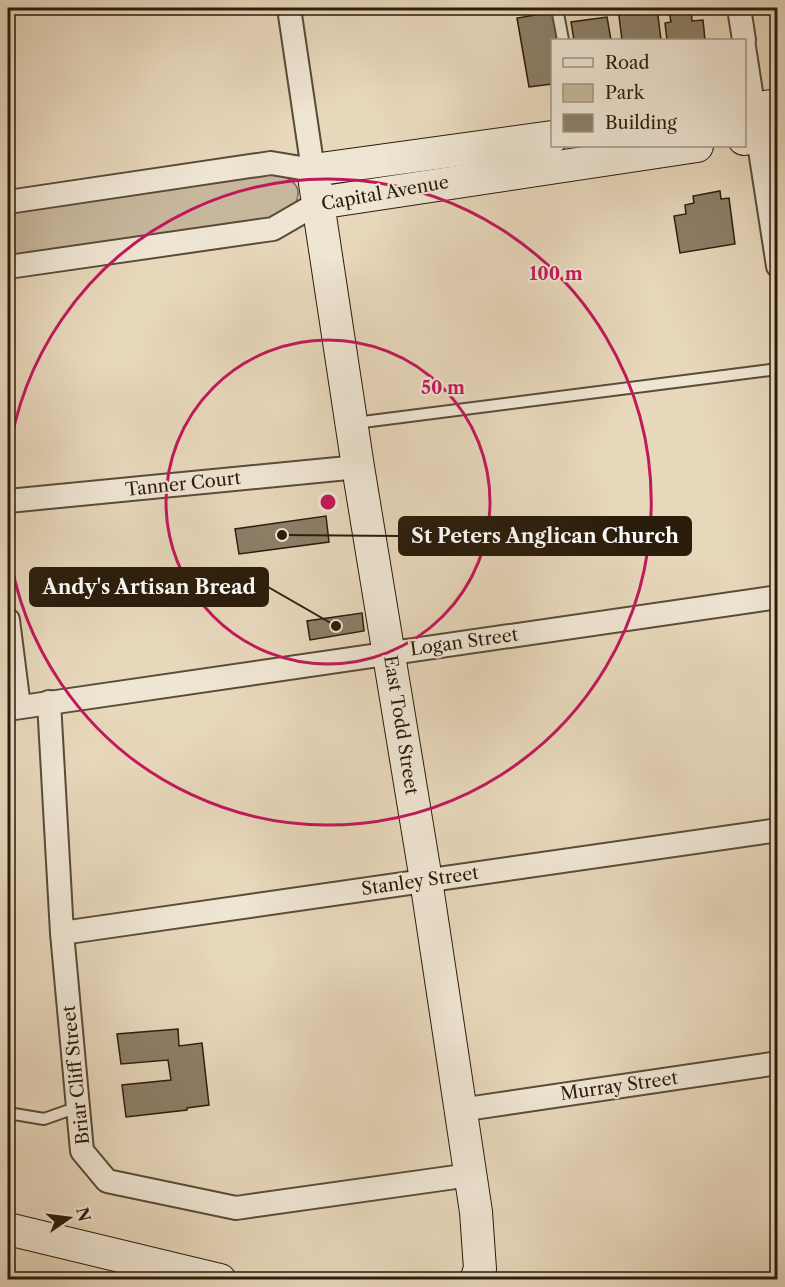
<svg xmlns="http://www.w3.org/2000/svg" width="785" height="1287" font-family="'Libre Caslon Text',serif">
	<style>
		.green { fill: #c7b79d; stroke: #786a54; stroke-width: 1.5 }
		.building { fill: #8c7e67; stroke: #2a1d0b; stroke-width: 1.5 }
		.lines { fill: none; stroke-linecap: round; stroke-linejoin: round }
		.service-casing { stroke: #594c37; stroke-width: 14 }
		.minor-casing { stroke: #594c37; stroke-width: 26 }
		.secondary-casing { stroke: #2a1d0b; stroke-width: 34 }
		.service { stroke: #efe5d3; stroke-width: 10 }
		.minor { stroke: #efe5d3; stroke-width: 22 }
		.secondary { stroke: #efe5d3; stroke-width: 32 }
		.ring { fill: none; stroke: #c2185b; stroke-width: 3 }
		.labels { text-anchor: middle; stroke-width: 4.5; stroke-linejoin: round; paint-order: stroke }
		.street-label { font-size: 18px; fill: #2a1d0b; stroke: #efe5d3 }
		.centre { fill: #c2185b; stroke: #efe5d3; stroke-width: 3 }
		.ring-label { font-size: 18px; text-anchor: middle; font-weight: bold; fill: #c2185b; stroke: #efe5d3; stroke-width: 4.5; stroke-linejoin: round; paint-order: stroke }
		.leader { fill: none; stroke: #2a1d0b; stroke-width: 2 }
		.callout-dot { fill: #2a1d0b; stroke: #efe5d3; stroke-width: 2 }
		.callout { fill: #2a1d0b; stroke: #2a1d0b; stroke-width: 2 }
		.callout-label { font-size: 20px; text-anchor: middle; font-weight: bold; fill: #fff }
	</style>
	<rect width="100%" height="100%" fill="#e7d7bb"/>
	<filter id="stains"><feTurbulence type="fractalNoise" baseFrequency=".00333" numOctaves="4"/><feColorMatrix values="0 0 0 0 .2 0 0 0 0 .09 0 0 0 0 .02 0 0 0 .5 -.17"/></filter>
	<radialGradient id="worn" r=".72"><stop offset=".6" stop-color="#630" stop-opacity="0"/><stop offset="1" stop-color="#630" stop-opacity=".3"/></radialGradient>
	<path class="green" d="M271 171C301 181 306 192 287 217L8 261V210Z"/>
	<g class="building">
		<path d="M618 8H657L661 40H622Z"/>
		<path d="M691 8 692 21 703 20 705 40H667L665 23 671 22 669 11Z"/>
		<path d="M553 12 557 40H552V84L529 87 517 18Z"/>
		<path d="M607 17 611 40H574L571 22Z"/>
		<path d="M720 191 721 199 729 198 735 244 680 253 674 216 686 214 685 205 694 203 693 196Z"/>
		<path d="M326 516 329 542 239 554 235 529Z"/>
		<path d="M362 613 364 631 310 640 307 621Z"/>
		<path d="M178 1029 179 1046 202 1043 209 1105 187 1108V1110L126 1117 122 1085 171 1080 168 1060 121 1064 117 1034Z"/>
	</g>
	<g class="lines">
		<g class="service-casing">
			<g id="service">
				<path d="M557 8 563 40"/>
				<path d="M355 423 778 369"/>
				<path d="M8 1113 44 1119 78 1107"/>
			</g>
		</g>
		<g class="minor-casing">
			<g id="minor">
				<path d="M739 8 744 40"/>
				<path d="M744 47 778 266"/>
				<path d="M8 202 271 163 313 170 289 8"/>
				<path d="M8 267 273 229 318 203"/>
				<path d="M8 501 358 467"/>
				<path d="M8 620 19 707"/>
				<path d="M49 702 62 933 82 1151 107 1181 236 1208 470 1175"/>
				<path d="M8 709 778 597"/>
				<path d="M62 933 778 830"/>
				<path d="M460 1110 778 1063"/>
			</g>
		</g>
		<g class="secondary-casing">
			<g id="secondary">
				<path d="M744 110 778 105"/>
				<path d="M744 139 778 134"/>
				<path d="M318 203 697 146"/>
				<path d="M8 1229 220 1280"/>
				<path d="M476 1280 480 1269 476 1212 426 880 358 467 313 170 552 137"/>
			</g>
		</g>
		<use href="#service" class="service"/>
		<use href="#minor" class="minor"/>
		<use href="#secondary" class="secondary"/>
	</g>
	<g class="ring">
		<circle cx="328" cy="502" r="162"/>
		<path d="M8 460A323 323 0 1 1 8 544"/>
	</g>
	<g class="labels">
		<g class="street-label">
			<text transform="translate(385 193) rotate(-10)" y="6">Capital Avenue</text>
			<text transform="translate(183 484) rotate(-6)" y="6">Tanner Court</text>
			<text transform="translate(464 642) rotate(-8)" y="6">Logan Street</text>
			<text transform="translate(401 725) rotate(81)" y="6">East Todd Street</text>
			<text transform="translate(420 881) rotate(-8)" y="6">Stanley Street</text>
			<text transform="translate(76 1075) rotate(-96)" y="6">Briar Cliff Street</text>
			<text transform="translate(619 1086) rotate(-8)" y="6">Murray Street</text>
		</g>
	</g>
	<circle cx="328" cy="502" r="9" class="centre"/>
	<g class="ring-label">
		<text x="556" y="280">100 m</text>
		<text x="443" y="394">50 m</text>
	</g>
	<path class="leader" d="M282 535L399 536M336 626L268 587"/>
	<g class="callout-dot">
		<circle cx="282" cy="535" r="6"/>
		<circle cx="336" cy="626" r="6"/>
	</g>
	<g class="callout">
		<rect x="399" y="517" width="292" height="38" rx="6"/>
		<rect x="30" y="568" width="238" height="38" rx="6"/>
	</g>
	<g class="callout-label">
		<text x="545" y="543">St Peters Anglican Church</text>
		<text x="149" y="594">Andy's Artisan Bread</text>
	</g>
	<rect width="785" height="1287" fill="none" stroke="#e7d7bb" stroke-width="30"/>
	<rect x="9" y="9" width="767" height="1269" fill="none" stroke="#2a1d0b" stroke-width="3"/>
	<rect x="15" y="15" width="755" height="1257" fill="none" stroke="#2a1d0b" stroke-width="1.5"/>
	<rect x="551" y="39" width="195" height="108" fill="#efe5d3" stroke="#a09583" stroke-width="1.5"/>
	<rect x="563" y="58" width="30" height="9" fill="#efe5d3" stroke="#a09583" stroke-width="1.5"/>
	<text x="605" y="69" font-size="18" fill="#2a1d0b">Road</text>
	<rect x="563" y="84" width="30" height="18" fill="#c7b79d" stroke="#a09583" stroke-width="1.5"/>
	<text x="605" y="99" font-size="18" fill="#2a1d0b">Park</text>
	<rect x="563" y="114" width="30" height="18" fill="#8c7e67" stroke="#a09583" stroke-width="1.5"/>
	<text x="605" y="129" font-size="18" fill="#2a1d0b">Building</text>
	<g transform="translate(69 1218) rotate(76)" stroke="#efe5d3" stroke-width="4.5" paint-order="stroke">
	<path d="M0-4.5L10 22L0 15L-10 22Z" fill="#2a1d0b"/>
	<text y="-9" font-size="16" font-weight="bold" text-anchor="middle" fill="#2a1d0b">N</text>
	</g>
	<rect width="100%" height="100%" filter="url(#stains)"/>
	<rect width="100%" height="100%" fill="url(#worn)"/>
</svg>
